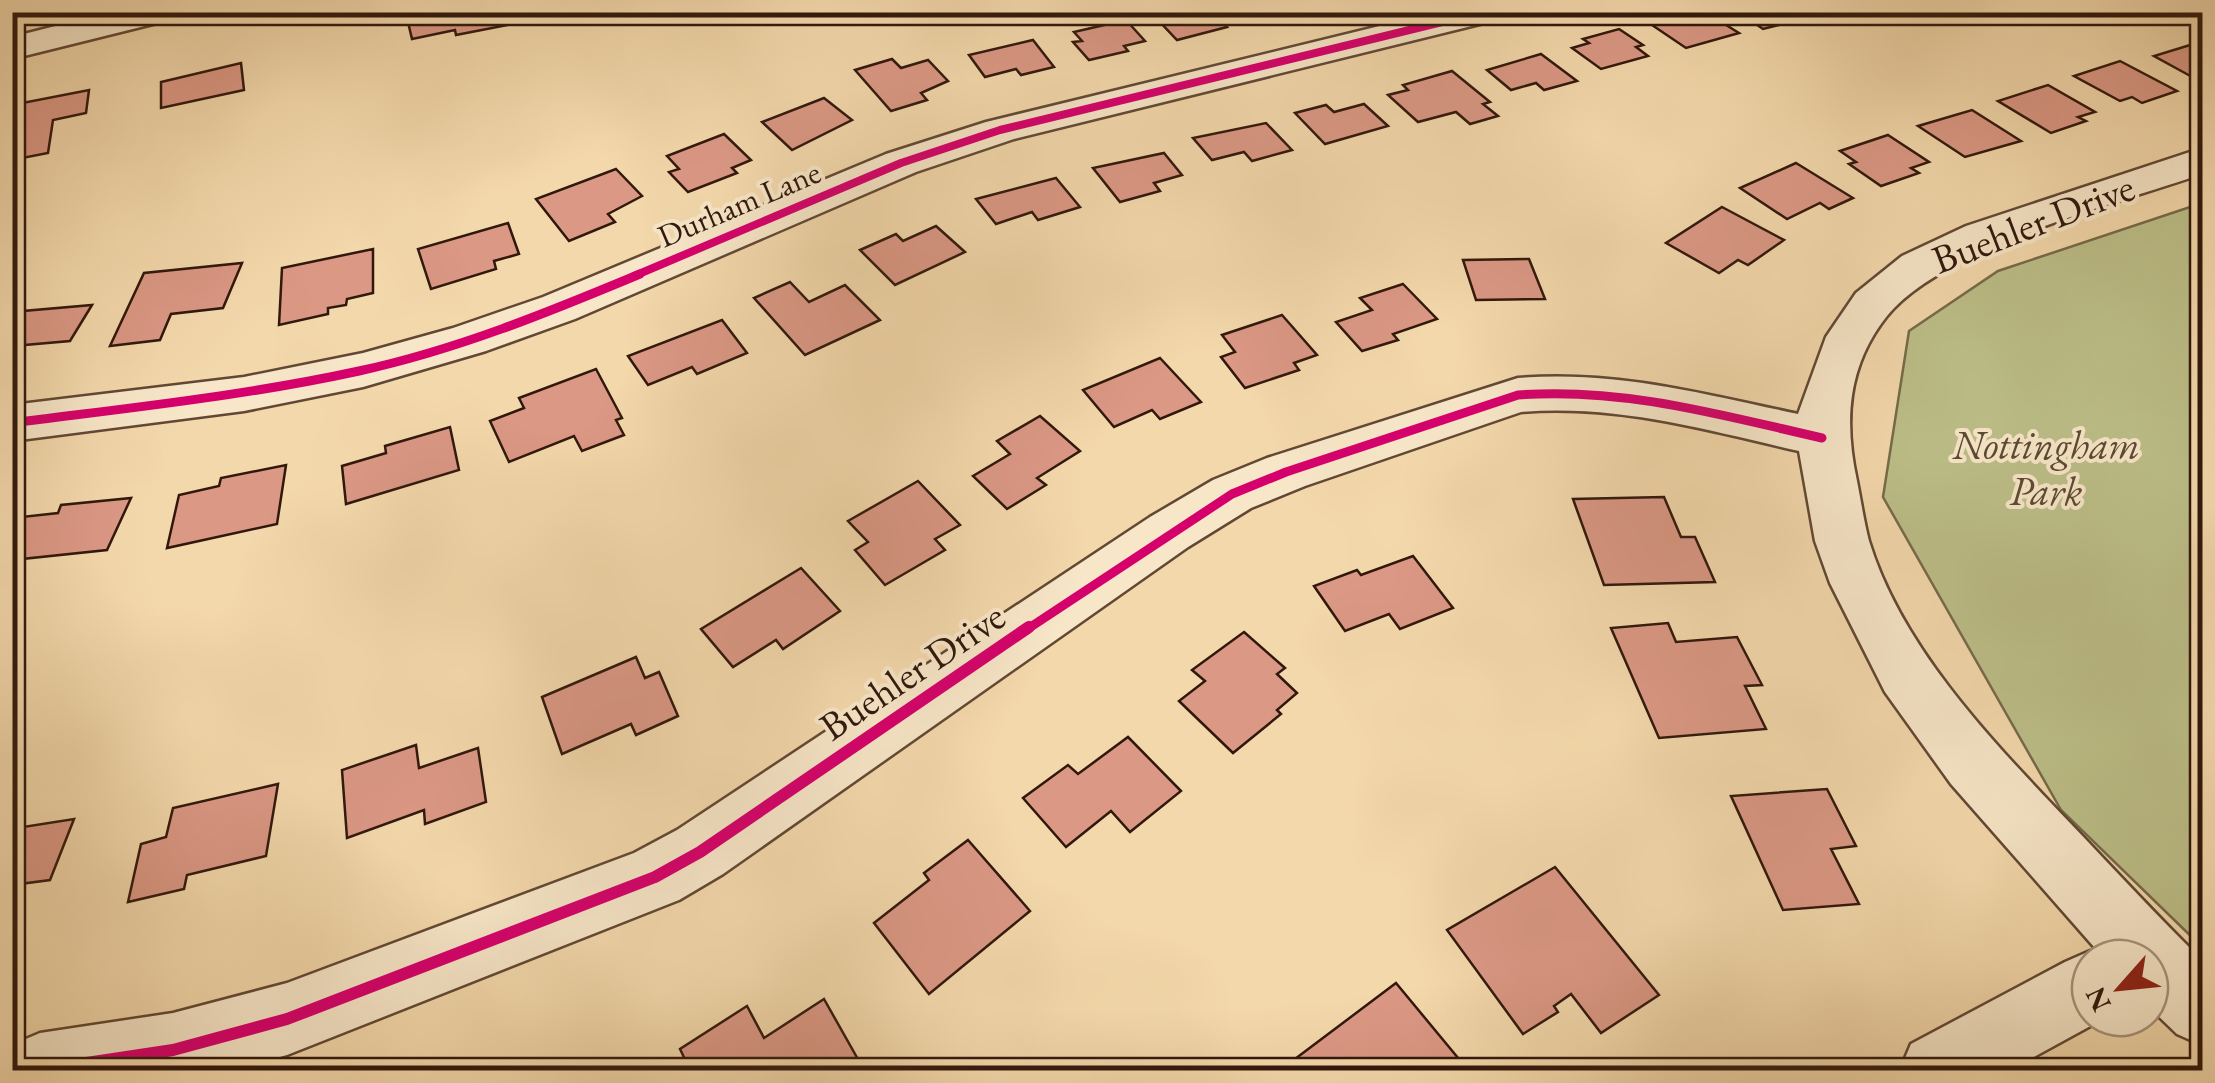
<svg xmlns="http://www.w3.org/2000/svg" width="2215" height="1083" font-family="'EB Garamond',serif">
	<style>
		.green { fill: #bcbe88; stroke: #766b4a; stroke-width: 2.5 }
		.building { fill: #db9885; stroke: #31180d; stroke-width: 2.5 }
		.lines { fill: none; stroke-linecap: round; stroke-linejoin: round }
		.street-casing { stroke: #624834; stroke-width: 5 }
		.street { fill: #f7e6c8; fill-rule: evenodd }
		.cycleway-far2-casing { stroke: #f7e6c8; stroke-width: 12 }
		.cycleway-far1-casing { stroke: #f7e6c8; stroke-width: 15 }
		.cycleway-casing { stroke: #f7e6c8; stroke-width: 19 }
		.cycleway-far2 { stroke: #d6006c; stroke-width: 8 }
		.cycleway-far1 { stroke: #d6006c; stroke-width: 9 }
		.cycleway { stroke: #d6006c; stroke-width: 12 }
		.labels { text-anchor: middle; stroke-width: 8; stroke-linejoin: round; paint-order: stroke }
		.far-street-label { font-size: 32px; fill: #31180d; stroke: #f7e6c8 }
		.street-label { font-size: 40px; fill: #31180d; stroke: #f7e6c8 }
		.park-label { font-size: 40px; font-style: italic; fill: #5b4a32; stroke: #f7e6c8 }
	</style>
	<rect width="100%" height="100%" fill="#f3d8ab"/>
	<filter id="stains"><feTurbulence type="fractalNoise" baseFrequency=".002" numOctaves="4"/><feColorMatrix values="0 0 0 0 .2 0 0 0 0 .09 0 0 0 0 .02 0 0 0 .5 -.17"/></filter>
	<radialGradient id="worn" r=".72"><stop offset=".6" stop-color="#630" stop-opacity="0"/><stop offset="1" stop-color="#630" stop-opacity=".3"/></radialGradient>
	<path class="green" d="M2202 203V947L2061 810 1883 497 1909 331 1998 271Z"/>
	<g class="building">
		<path d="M434 12H509L513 24 456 35 455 30 412 39 407 18Z"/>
		<path d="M1170 12H1239L1244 18 1223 23 1227 27 1177 40 1159 21 1175 18Z"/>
		<path d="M1738 12H1816L1819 15 1763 29Z"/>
		<path d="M1676 15 1685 21 1710 15 1739 33 1686 48 1649 23Z"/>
		<path d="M1126 20 1145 41 1124 46 1128 51 1089 60 1073 42 1082 41 1074 32Z"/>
		<path d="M1619 29 1643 45 1636 47 1648 56 1601 69 1572 48 1589 43 1583 39Z"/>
		<path d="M1033 40 1054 67 1021 75 1016 69 985 77 969 55Z"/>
		<path d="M2200 42 2202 75 2194 78 2154 56Z"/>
		<path d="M1541 54 1577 81 1544 90 1536 83 1511 90 1487 70Z"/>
		<path d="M892 59 901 68 928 60 948 81 921 93 927 100 891 111 855 70Z"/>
		<path d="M2120 61 2177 91 2142 103 2132 97 2120 101 2074 76Z"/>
		<path d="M241 63 244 90 161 108V82Z"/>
		<path d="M1452 71 1490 102 1483 104 1498 116 1470 124 1456 112 1418 122 1388 95 1408 90 1403 85Z"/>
		<path d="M2048 85 2095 112 2078 117 2086 121 2051 133 1998 101Z"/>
		<path d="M89 90 86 113 53 120 48 153 12 160V105Z"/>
		<path d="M824 98 852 120 792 150 762 122Z"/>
		<path d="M1364 104 1388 126 1325 144 1295 113 1326 105 1334 112Z"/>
		<path d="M1972 110 2021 141 1965 157 1918 126Z"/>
		<path d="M1266 123 1292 150 1252 161 1244 152 1212 160 1193 138Z"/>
		<path d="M724 134 751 160 732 168 737 173 688 192 669 172 679 169 667 156Z"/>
		<path d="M1888 135 1929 162 1911 168 1919 173 1881 186 1849 164 1856 162 1840 151Z"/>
		<path d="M1164 153 1182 175 1154 183 1160 191 1120 202 1093 168Z"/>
		<path d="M1796 163 1853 198 1829 209 1820 203 1787 219 1740 188Z"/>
		<path d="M616 169 642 196 608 214 615 222 569 241 536 199Z"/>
		<path d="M1056 178 1080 207 1038 220 1032 212 996 224 976 199Z"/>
		<path d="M1722 207 1784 240 1748 265 1738 260 1719 273 1666 243Z"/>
		<path d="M508 223 519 254 494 261 496 269 431 289 418 249Z"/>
		<path d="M936 226 965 252 895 285 860 250 896 234 903 241Z"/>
		<path d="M373 249V293L347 299 346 305 328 308V314L279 325 282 268Z"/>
		<path d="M1529 259 1545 299 1476 300 1463 260Z"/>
		<path d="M242 263 223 308 171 314 160 340 110 346 144 273Z"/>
		<path d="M790 282 809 302 845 285 880 320 805 355 754 298Z"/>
		<path d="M1403 284 1437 319 1393 334 1398 340 1362 351 1336 322 1372 310 1360 298Z"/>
		<path d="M92 305 70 341 25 345 18 356 12 357V312Z"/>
		<path d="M1282 315 1317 355 1294 363 1299 370 1245 388 1221 357 1235 352 1222 335Z"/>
		<path d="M722 320 747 353 697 374 692 367 648 385 628 356Z"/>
		<path d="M1160 358 1201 402 1160 419 1152 410 1114 427 1083 390Z"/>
		<path d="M596 369 622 418 616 420 624 435 582 451 574 436 509 462 490 421 524 408 519 398Z"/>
		<path d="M1040 416 1080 451 1037 478 1046 485 1007 509 973 476 1010 454 997 441Z"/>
		<path d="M450 427 459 470 346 504 342 466 386 453 385 446Z"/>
		<path d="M286 465 277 524 167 548 179 495 219 486 221 478Z"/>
		<path d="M918 481 960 525 935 539 945 550 885 585 855 550 868 542 848 521Z"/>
		<path d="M1664 497 1681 537H1695L1715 582 1604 585 1573 499Z"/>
		<path d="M131 498 107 550 12 560V518L58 513 61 505Z"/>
		<path d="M1413 556 1453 608 1400 629 1389 614 1345 631 1314 586 1357 570 1361 575Z"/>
		<path d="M801 568 840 611 783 649 776 640 733 667 701 629Z"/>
		<path d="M1668 623 1676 642 1737 637 1762 685 1745 686 1766 729 1659 738 1611 628Z"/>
		<path d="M1244 632 1285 668 1277 674 1297 693 1277 710 1281 714 1233 753 1179 701 1205 681 1192 670Z"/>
		<path d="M636 657 645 678 659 672 678 716 636 735 631 724 562 754 542 697Z"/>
		<path d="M1128 737 1181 791 1130 832 1111 811 1066 847 1023 798 1068 765 1078 774Z"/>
		<path d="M416 745 419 768 478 748 486 802 425 824 424 810 347 838 342 770Z"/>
		<path d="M278 784 266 856 187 875 184 889 128 902 141 844 166 837 173 808Z"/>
		<path d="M1827 789 1856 846 1831 849 1859 904 1783 910 1731 796Z"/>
		<path d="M23 812 17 828 74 819 50 880 12 885V814Z"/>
		<path d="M968 840 1030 911 929 994 874 923 929 880 924 873Z"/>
		<path d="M1555 867 1659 995 1601 1033 1571 994 1554 1006 1558 1012 1523 1034 1447 930Z"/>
		<path d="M1396 983 1468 1070H1304L1295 1059Z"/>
		<path d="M824 999 864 1070H690L680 1049 747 1006 764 1038Z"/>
	</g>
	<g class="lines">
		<g class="street-casing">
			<g id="street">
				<path d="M111 12H173L169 20 12 59V37Z"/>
				<path d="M1437 12H1500L1496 20 1014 139 916 172 575 319 486 351 363 387 244 411 12 441V405L244 377 363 353 453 328 543 297 886 154 986 122Z"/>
				<path d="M2202 148V174C2118 203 1942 248 1887 316 1847 366 1844 422 1857 481 1861 501 1864 522 1869 541 1902 649 1994 743 2070 823 2114 869 2157 916 2202 960V1045L2177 1034 2150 1008V958H2090V1018H2105L2010 1070H1900L1911 1044 2065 962 2090 951 2102 956 1951 784 1885 692 1830 583 1815 541 1799 451C1706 430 1617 404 1521 412L1305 486 1251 508 1188 547 723 874 679 900 287 1055 232 1070H12L14 1044 40 1033 173 1013 287 983 634 853 677 830 1150 517 1213 480 1267 458 1518 378C1615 370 1704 394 1798 414L1826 337 1856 293 1902 256 1966 226Z"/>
			</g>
		</g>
		<use href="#street" class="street"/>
		<g class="cycleway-far2-casing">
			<path id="cycleway-far2" d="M634 276 901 163 1000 130 1483 12"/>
		</g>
		<g class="cycleway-far1-casing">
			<g id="cycleway-far1">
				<path d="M12 423C128 408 244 396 359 371 456 350 549 312 640 274"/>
				<path d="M1026 630 1232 494 1286 472 1518 395C1623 387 1721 415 1822 438"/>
			</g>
		</g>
		<g class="cycleway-casing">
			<path id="cycleway" d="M40 1070 173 1050 287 1019 655 877 700 852 1029 627"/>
		</g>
		<use href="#cycleway-far2" class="cycleway-far2"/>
		<use href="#cycleway-far1" class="cycleway-far1"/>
		<use href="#cycleway" class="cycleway"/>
	</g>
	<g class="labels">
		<g class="far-street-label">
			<text transform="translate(739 204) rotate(-23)" y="11">Durham Lane</text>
		</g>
		<g class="street-label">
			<text transform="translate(2033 223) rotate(-21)" y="14">Buehler Drive</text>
			<text transform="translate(912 671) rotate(-34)" y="14">Buehler Drive</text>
		</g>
		<g class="park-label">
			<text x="2046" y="459">Nottingham<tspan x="2046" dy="46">Park</tspan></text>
		</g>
	</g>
	<rect width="2215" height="1083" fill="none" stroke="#f3d8ab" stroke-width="50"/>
	<rect x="15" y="15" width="2185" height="1053" fill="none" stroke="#31180d" stroke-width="5"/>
	<rect x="25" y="25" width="2165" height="1033" fill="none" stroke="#31180d" stroke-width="2.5"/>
	<g transform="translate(2120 988) rotate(243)"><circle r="48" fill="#f7e6c8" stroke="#a8947d" stroke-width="2.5"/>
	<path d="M0-8L18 38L0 25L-18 38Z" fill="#8f2418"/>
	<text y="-15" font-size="28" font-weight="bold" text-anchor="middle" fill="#31180d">N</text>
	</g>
	<rect width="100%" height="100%" filter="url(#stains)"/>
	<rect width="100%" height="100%" fill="url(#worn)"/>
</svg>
